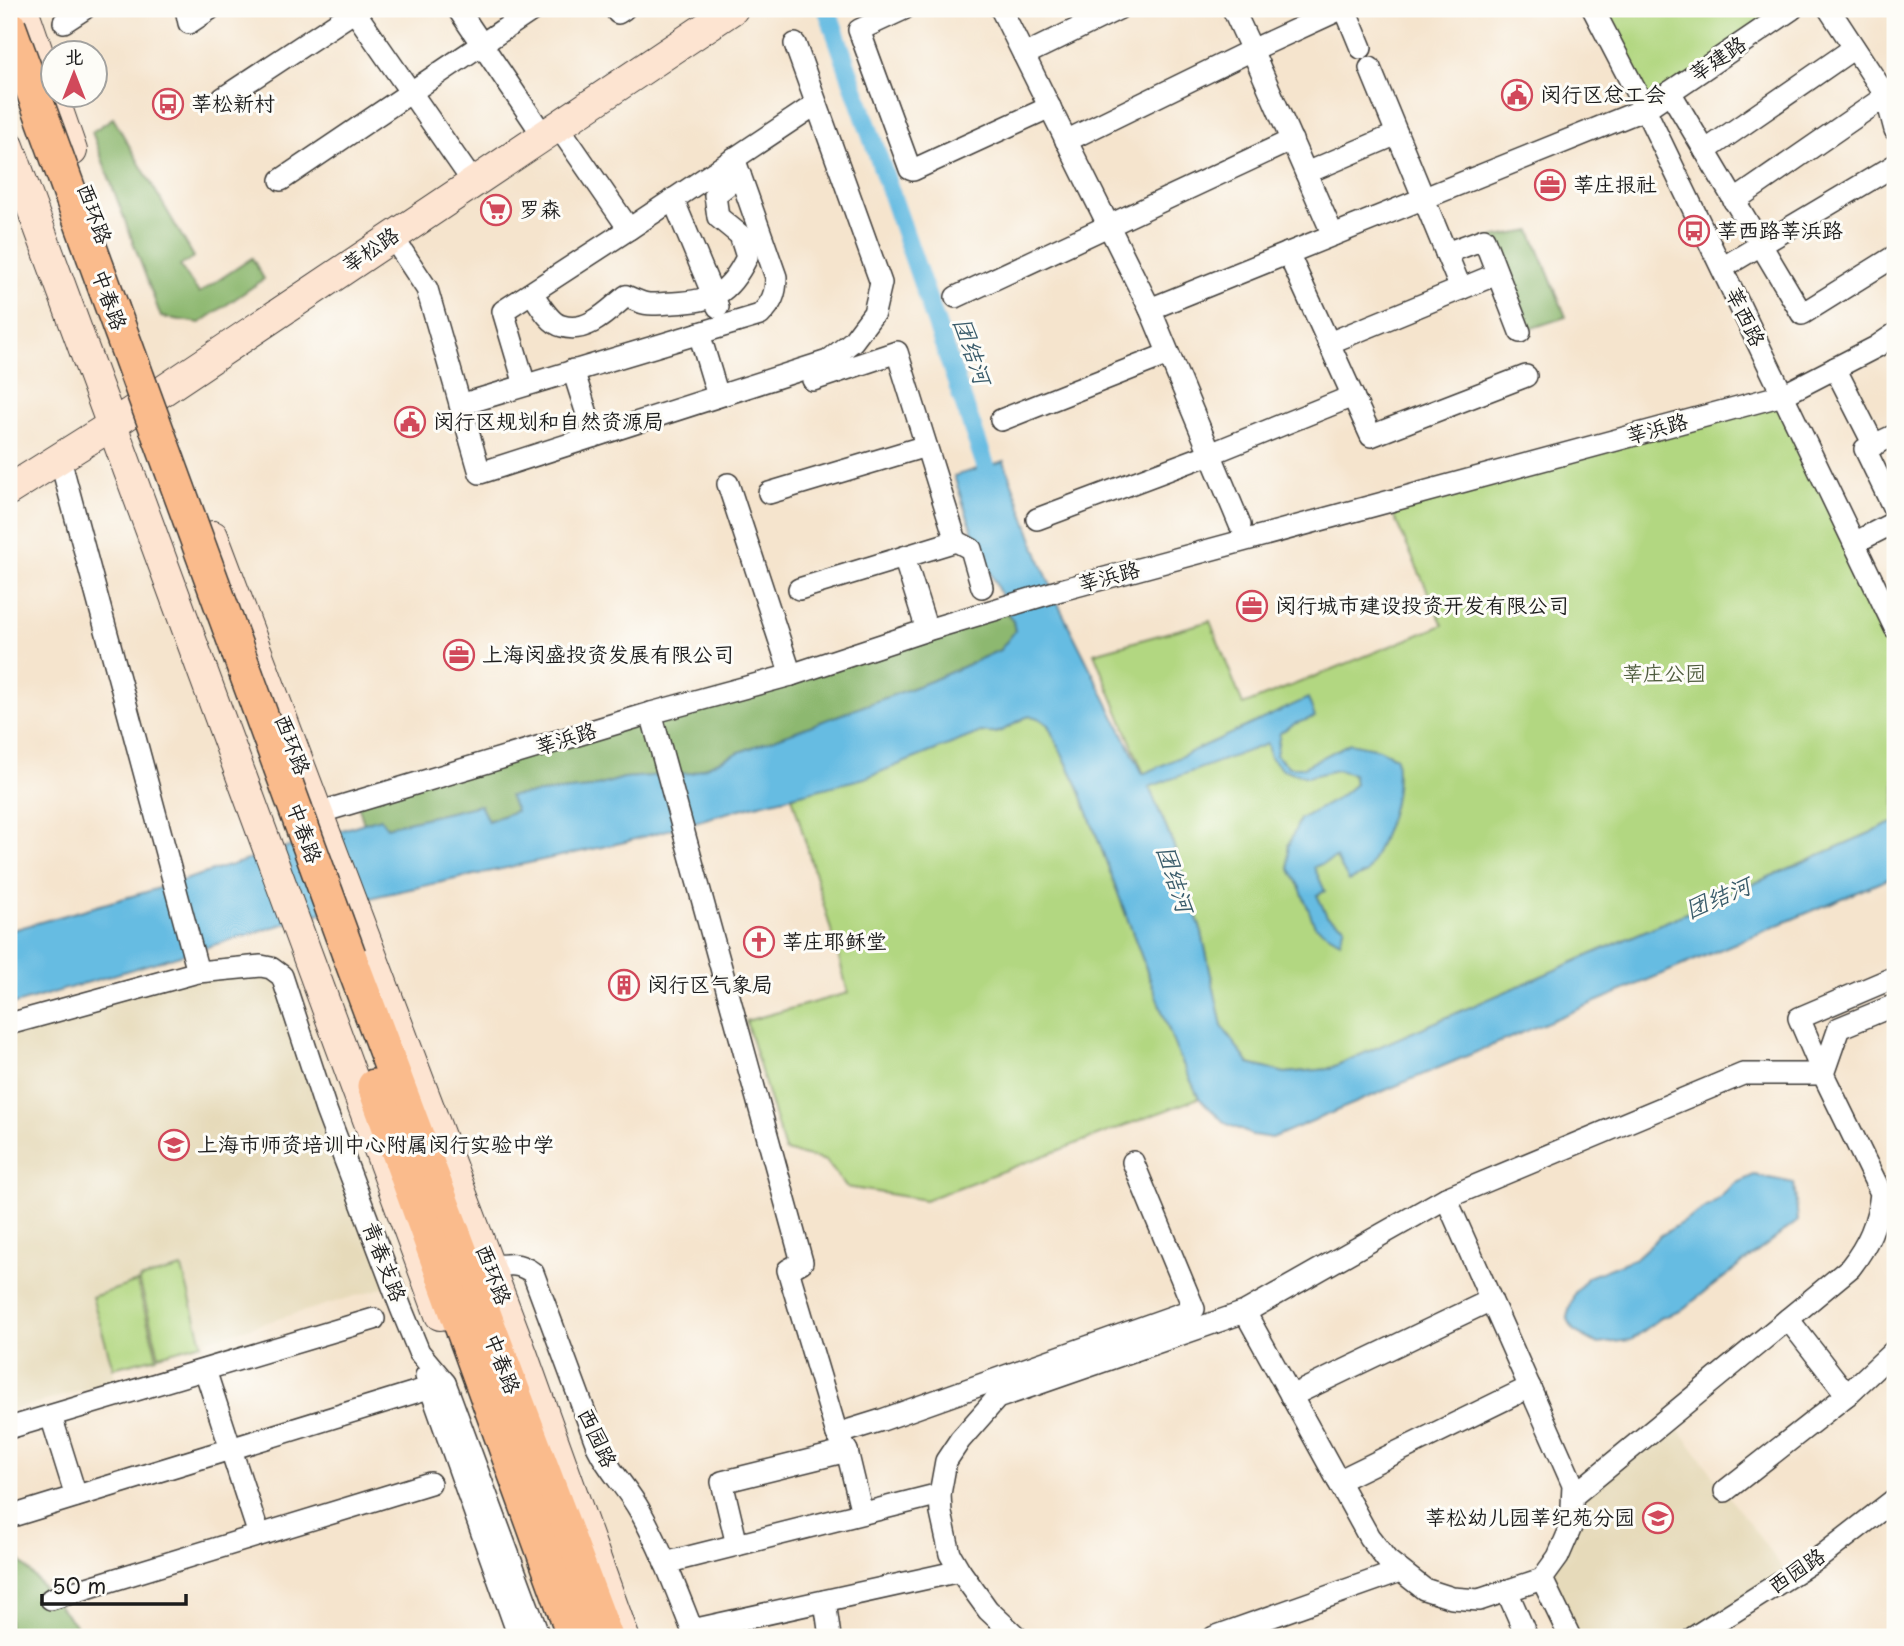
<svg xmlns="http://www.w3.org/2000/svg" width="1904" height="1646" font-family="'Playpen Sans','LXGW WenKai TC',sans-serif">
	<style>
		.built { fill: #e6daba }
		.green { fill: #b2d781; stroke: #677a4e; stroke-width: 2 }
		.forest { fill: #8db86f; stroke: #546a46; stroke-width: 2 }
		.water { fill: #66bce2; stroke: #416c7f; stroke-width: 2 }
		.lines { fill: none; stroke-linecap: round; stroke-linejoin: round }
		.canal { stroke: #66bce2; stroke-width: 19 }
		.minor-casing { stroke: #3d3a37; stroke-width: 24 }
		.secondary-casing { stroke: #3d3a37; stroke-width: 32 }
		.primary-casing { stroke: #3d3a37; stroke-width: 36 }
		.minor { stroke: #fff; stroke-width: 21 }
		.secondary { stroke: #fde4d1; stroke-width: 30 }
		.primary { stroke: #fabb8c; stroke-width: 33 }
		.primary-bridge-casing { stroke: #3d3a37; stroke-width: 36; stroke-linecap: butt }
		.primary-bridge { stroke: #fabb8c; stroke-width: 33 }
		.labels { text-anchor: middle; stroke-width: 6; stroke-linejoin: round; paint-order: stroke }
		.street-label { font-size: 21px; fill: #1c1c1c; stroke: #fdfcf7 }
		.poi-label { font-size: 21px; fill: #1c1c1c; stroke: #fdfcf7; text-anchor: start }
		.park-label { font-size: 21px; fill: #505d3f; stroke: #fdfcf7 }
		.water-label { font-size: 23px; font-style: italic; fill: #3a5c6b; stroke: #fdfcf7 }
	</style>
	<rect width="100%" height="100%" fill="#fdfcf7"/>
	<filter id="ink" filterUnits="userSpaceOnUse"><feTurbulence type="fractalNoise" baseFrequency=".0143" numOctaves="2"/><feDisplacementMap in="SourceGraphic" scale="14" xChannelSelector="R" yChannelSelector="G"/><feConvolveMatrix kernelMatrix="1 2 1 2 8 2 1 2 1" color-interpolation-filters="sRGB"/></filter>
	<filter id="wash" filterUnits="userSpaceOnUse"><feTurbulence type="fractalNoise" baseFrequency=".00686" numOctaves="4" result="noise"/><feDisplacementMap in="SourceGraphic" scale="28" xChannelSelector="R" yChannelSelector="G"/><feGaussianBlur stdDeviation="1.57" result="paint"/><feColorMatrix in="noise" values="0 0 0 0 0 0 0 0 0 0 0 0 0 0 0 0 0 1.4 0 .05"/><feComposite in="paint" operator="in"/></filter>
	<g filter="url(#wash)">
		<rect width="100%" height="100%" fill="#f5e4cd"/>
		<g class="built">
			<path d="M271 968 392 1285 113 1368 111 1362 116 1381 9 1411V1024L198 972Z"/>
			<path d="M1670 1417 1789 1577 1694 1637H1570L1542 1579 1573 1508Z"/>
		</g>
		<g class="green">
			<path d="M1593 9H1792L1645 109Z"/>
			<path d="M1783 395 1895 628V822L1328 1069 1285 1073 1249 1064 1222 1026 1202 933 1173 844 1094 653 1210 621 1243 705 1443 625 1395 519 1385 502Z"/>
			<path d="M1028 716 1039 717 1048 725 1078 786 1176 1049 1199 1098 925 1200 846 1187 826 1161 785 1151 746 1021 848 993 838 954 792 796 865 777 981 732 996 733Z"/>
			<path d="M182 1268 202 1343 159 1355 139 1279Z"/>
			<path d="M137 1282 157 1357 113 1368 92 1297Z"/>
		</g>
		<g class="forest">
			<path d="M113 118 194 257 180 266 199 293 252 258 264 279 200 323 161 317 92 132Z"/>
			<path d="M1531 231 1566 317 1520 332 1484 239Z"/>
			<path d="M1002 607 1013 621 1015 631 1000 650 931 681 737 753 692 773 624 778 590 788 510 796 516 811 487 821 480 805 386 827 380 819 364 824 357 801Z"/>
			<path d="M9 1549C36 1577 60 1608 86 1637H9Z"/>
		</g>
		<g class="water">
			<path d="M1004 461 1042 565 1061 610 1143 774 1308 698 1315 717 1294 724 1280 733 1276 755 1289 767H1304L1350 743 1379 749 1396 757C1401 802 1385 833 1367 873L1349 881 1336 858 1314 867 1325 891 1317 895 1327 916 1345 926 1340 941 1315 926 1300 888 1289 868 1288 846 1300 819 1337 799 1355 784 1353 774 1337 770 1307 777 1282 769 1270 757 1267 744 1149 787 1173 844 1202 933 1222 1026 1249 1064 1285 1073 1328 1069 1895 822V876L1272 1138 1252 1135 1225 1123 1199 1098 1176 1049 1078 786 1048 725C1026 705 1019 726 998 732 993 734 986 733 981 732L865 778 740 809 625 842 378 896 9 1006V931L146 892 380 818 387 827 480 805 488 821 516 811 509 796 590 788 624 778 692 773 737 753 931 681 1000 650 1015 631 1013 621 976 542 954 476Z"/>
			<path d="M1754 1175 1794 1183 1798 1221 1680 1311 1661 1318 1631 1340 1598 1344 1574 1331 1567 1317 1574 1294 1588 1277 1636 1258 1660 1236 1715 1202 1734 1184Z"/>
		</g>
		<g class="lines">
			<path class="canal" d="M827 9 994 490"/>
		</g>
	</g>
	<g filter="url(#ink)">
		<g class="lines">
			<g class="minor-casing">
				<g id="minor">
					<path d="M186 9 189 23 210 9"/>
					<path d="M353 9 473 182"/>
					<path d="M458 9 543 135"/>
					<path d="M615 9 618 13 624 9"/>
					<path d="M904 9 859 30 910 169 913 170 1050 107"/>
					<path d="M1001 9 1150 309 1240 525"/>
					<path d="M1233 9 1252 50 1341 9"/>
					<path d="M1345 9 1361 48"/>
					<path d="M1593 9 1645 109 1895 628"/>
					<path d="M1829 9 1886 96 1895 130"/>
					<path d="M64 22 84 9"/>
					<path d="M1024 55 1118 9"/>
					<path d="M1370 68 1461 289"/>
					<path d="M1670 92 1802 314 1895 256"/>
					<path d="M223 98 358 9"/>
					<path d="M558 126 629 229 816 104"/>
					<path d="M1066 141 1252 50 1333 235"/>
					<path d="M1705 151 1854 48"/>
					<path d="M1306 173 1397 134"/>
					<path d="M281 180 534 9"/>
					<path d="M673 199 718 307"/>
					<path d="M1734 201 1886 96"/>
					<path d="M392 236 427 289 480 473 828 361 853 341 874 313 881 283 795 44"/>
					<path d="M1288 253 1371 436 1526 376"/>
					<path d="M1446 253 1484 239 1520 332"/>
					<path d="M1722 268 1895 165"/>
					<path d="M532 293C539 303 549 323 562 326 587 334 608 311 626 296 650 307 648 304 673 303 714 301 729 294 747 257L740 235 718 217 715 195 740 175"/>
					<path d="M956 297 1292 140"/>
					<path d="M1150 309 1645 109 1792 9"/>
					<path d="M699 333 718 396"/>
					<path d="M1329 343 1497 274"/>
					<path d="M1835 368 1874 445"/>
					<path d="M573 370 594 436"/>
					<path d="M813 380 897 352 956 541 904 557"/>
					<path d="M525 385 503 311 629 229"/>
					<path d="M460 405 760 315C772 303 776 294 776 277L734 158"/>
					<path d="M1001 420 1168 354"/>
					<path d="M1895 435 1865 449 1895 511"/>
					<path d="M60 459 198 972 261 966 271 968 282 976 326 1110 401 1308 419 1352 445 1383 539 1637"/>
					<path d="M728 484 791 675"/>
					<path d="M769 493 926 446"/>
					<path d="M1037 519 1210 454 1353 396"/>
					<path d="M956 541 971 549 982 587"/>
					<path d="M1854 543 1895 522"/>
					<path d="M799 589 904 557 927 630"/>
					<path d="M651 713 802 1262 788 1270 837 1434 847 1451 862 1513"/>
					<path d="M318 813 651 713 791 675 927 630 1061 590 1783 395 1876 347 1895 334"/>
					<path d="M9 1024 198 972"/>
					<path d="M1823 1074 1799 1018 1895 977"/>
					<path d="M1823 1074 1839 1028 1895 1005"/>
					<path d="M490 1267C507 1264 519 1262 533 1273L598 1448C609 1471 628 1489 640 1511 663 1552 678 1595 695 1637"/>
					<path d="M1245 1312 1369 1537 1387 1560 1424 1589 1452 1598 1479 1600 1542 1579 1558 1557 1571 1527 1573 1485 1446 1198 1743 1074H1823L1881 1193C1878 1223 1868 1245 1850 1268L1573 1496"/>
					<path d="M1788 1319 1847 1395"/>
					<path d="M205 1370 259 1535"/>
					<path d="M426 1376 519 1637"/>
					<path d="M1291 1396 1491 1300"/>
					<path d="M51 1416 76 1496"/>
					<path d="M9 1428 374 1319"/>
					<path d="M837 1434 882 1420 1194 1309 1133 1162"/>
					<path d="M1338 1481 1530 1387"/>
					<path d="M1725 1491 1847 1395 1895 1350"/>
					<path d="M9 1517 445 1383"/>
					<path d="M737 1545 722 1482 847 1451"/>
					<path d="M665 1563 940 1494"/>
					<path d="M1542 1579 1570 1637"/>
					<path d="M1507 1591 1527 1637"/>
					<path d="M51 1599 430 1483"/>
					<path d="M825 1601 830 1637"/>
					<path d="M692 1630 960 1571"/>
					<path d="M1017 1637 988 1610 960 1571 950 1554 941 1513 940 1494 946 1461 960 1440 997 1398 1245 1312 1446 1198"/>
					<path d="M1214 1637 1400 1571"/>
					<path d="M1694 1637 1823 1555 1895 1499"/>
				</g>
			</g>
			<g class="secondary-casing">
				<g id="secondary">
					<path d="M23 9 72 151"/>
					<path d="M9 146 440 1315"/>
					<path d="M9 490 112 425 733 9"/>
					<path d="M213 536 523 1356 624 1637"/>
				</g>
			</g>
			<g class="primary-casing">
				<g id="primary">
					<path d="M349 955 606 1637"/>
					<path d="M374 1086 574 1637"/>
				</g>
			</g>
			<use href="#minor" class="minor"/>
			<use href="#secondary" class="secondary"/>
			<use href="#primary" class="primary"/>
			<g class="primary-bridge-casing">
				<path id="primary-bridge" d="M9 26 349 955"/>
			</g>
			<use href="#primary-bridge" class="primary-bridge"/>
		</g>
	</g>
	<defs>
		<g id="civic-ring" transform="scale(1.575)"><circle r="9.5" fill="#fdfcf7" stroke="#d1495b" stroke-width="1.5"/><path d="M-.6-6.5H3V-4.5H.6V-3L4-1V1h2V6H-6V1h2V-1L-.6-3ZM-1.2 2.5V6h2.4V2.5Z" fill="#d1495b"/></g>
		<g id="bus-ring" transform="scale(1.575)"><circle r="9.5" fill="#fdfcf7" stroke="#d1495b" stroke-width="1.5"/><path d="M-5-6H5V4H4V6H2V4H-2V6H-4V4H-5ZM-3.5-4V0h7V-4ZM-3.5 1.2v1.5H-2V1.2ZM2 1.2v1.5H3.5V1.2Z" fill="#d1495b"/></g>
		<g id="office-ring" transform="scale(1.575)"><circle r="9.5" fill="#fdfcf7" stroke="#d1495b" stroke-width="1.5"/><path d="M-6-3h4V-5.5h4V-3h4V5H-6ZM-1-4.5V-3h2v-1.5ZM-6 0V1H6V0Z" fill="#d1495b"/></g>
		<g id="supermarket-ring" transform="scale(1.575)"><circle r="9.5" fill="#fdfcf7" stroke="#d1495b" stroke-width="1.5"/><path d="M-6-5.5h2.5l.6 2H6L4.5 2H-2.5L-4.4-4H-6ZM-1.5 3.2a1.3 1.3 0 1 0 .1 0ZM3 3.2a1.3 1.3 0 1 0 .1 0Z" fill="#d1495b"/></g>
		<g id="church-ring" transform="scale(1.575)"><circle r="9.5" fill="#fdfcf7" stroke="#d1495b" stroke-width="1.5"/><path d="M-1.2-6h2.4v3.5h3.3v2.4h-3.3V6h-2.4V-.1h-3.3v-2.4h3.3Z" fill="#d1495b"/></g>
		<g id="building-ring" transform="scale(1.575)"><circle r="9.5" fill="#fdfcf7" stroke="#d1495b" stroke-width="1.5"/><path d="M-4-6H4V6H1V3H-1V6H-4ZM-2.5-4.3h1.7v1.8h-1.7ZM.8-4.3h1.7v1.8H.8ZM-2.5-1h1.7V.8h-1.7ZM.8-1h1.7V.8H.8Z" fill="#d1495b"/></g>
		<g id="school-ring" transform="scale(1.575)"><circle r="9.5" fill="#fdfcf7" stroke="#d1495b" stroke-width="1.5"/><path d="M0-5L7-2L0 1L-7-2ZM-4 1L0 2.5L4 1V4Q0 6-4 4Z" fill="#d1495b"/></g>
	</defs>
	<g fill-rule="evenodd">
		<use href="#civic-ring" x="1517" y="95"/>
		<use href="#bus-ring" x="168" y="104"/>
		<use href="#office-ring" x="1550" y="185"/>
		<use href="#supermarket-ring" x="496" y="210"/>
		<use href="#bus-ring" x="1694" y="231"/>
		<use href="#civic-ring" x="410" y="422"/>
		<use href="#office-ring" x="1252" y="606"/>
		<use href="#office-ring" x="459" y="655"/>
		<use href="#church-ring" x="759" y="942"/>
		<use href="#building-ring" x="624" y="985"/>
		<use href="#school-ring" x="174" y="1145"/>
		<use href="#school-ring" x="1658" y="1518"/>
	</g>
	<g class="labels">
		<g class="street-label">
			<text transform="translate(1718 59) rotate(-34)" y="7">莘建路</text>
			<text transform="translate(94 214) rotate(70)" y="7">西环路</text>
			<text transform="translate(371 250) rotate(-34)" y="7">莘松路</text>
			<text transform="translate(109 300) rotate(70)" y="7">中春路</text>
			<text transform="translate(1745 317) rotate(64)" y="7">莘西路</text>
			<text transform="translate(1657 429) rotate(-15)" y="7">莘浜路</text>
			<text transform="translate(1109 577) rotate(-15)" y="7">莘浜路</text>
			<text transform="translate(566 739) rotate(-17)" y="7">莘浜路</text>
			<text transform="translate(292 745) rotate(69)" y="7">西环路</text>
			<text transform="translate(304 833) rotate(70)" y="7">中春路</text>
			<text transform="translate(384 1262) rotate(69)" y="7">青春支路</text>
			<text transform="translate(493 1275) rotate(69)" y="7">西环路</text>
			<text transform="translate(502 1364) rotate(69)" y="7">中春路</text>
			<text transform="translate(597 1438) rotate(65)" y="7">西园路</text>
			<text transform="translate(1797 1571) rotate(-34)" y="7">西园路</text>
		</g>
		<g class="poi-label">
			<text x="1540" y="102">闵行区总工会</text>
			<text x="191" y="111">莘松新村</text>
			<text x="1573" y="192">莘庄报社</text>
			<text x="519" y="217">罗森</text>
			<text x="1717" y="238">莘西路莘浜路</text>
			<text x="433" y="429">闵行区规划和自然资源局</text>
			<text x="1275" y="613">闵行城市建设投资开发有限公司</text>
			<text x="482" y="662">上海闵盛投资发展有限公司</text>
			<text x="782" y="949">莘庄耶稣堂</text>
			<text x="647" y="992">闵行区气象局</text>
			<text x="197" y="1152">上海市师资培训中心附属闵行实验中学</text>
			<text x="1635" y="1525" text-anchor="end">莘松幼儿园莘纪苑分园</text>
		</g>
		<g class="park-label">
			<text x="1664" y="681">莘庄公园</text>
		</g>
		<g class="water-label">
			<text transform="translate(972 351) rotate(71)" y="8">团结河</text>
			<text transform="translate(1175 879) rotate(72)" y="8">团结河</text>
			<text transform="translate(1718 898) rotate(-23)" y="8">团结河</text>
		</g>
	</g>
	<rect width="1904" height="1646" fill="none" stroke="#fdfcf7" stroke-width="35"/>
	<g transform="translate(74 74)"><circle r="33" fill="#fdfcf7" stroke="#a3a29f" stroke-width="2"/>
	<path d="M0-5L12 26L0 18L-12 26Z" fill="#d1495b"/>
	<text y="-10" font-size="19" font-weight="bold" text-anchor="middle" fill="#1c1c1c">北</text>
	</g>
	<path d="M42 1594v10h144v-10" fill="none" stroke="#1c1c1c" stroke-width="3.5"/>
	<text x="52" y="1594" font-size="21" fill="#1c1c1c" stroke="#fdfcf7" stroke-width="5" paint-order="stroke">50 m</text>
</svg>
